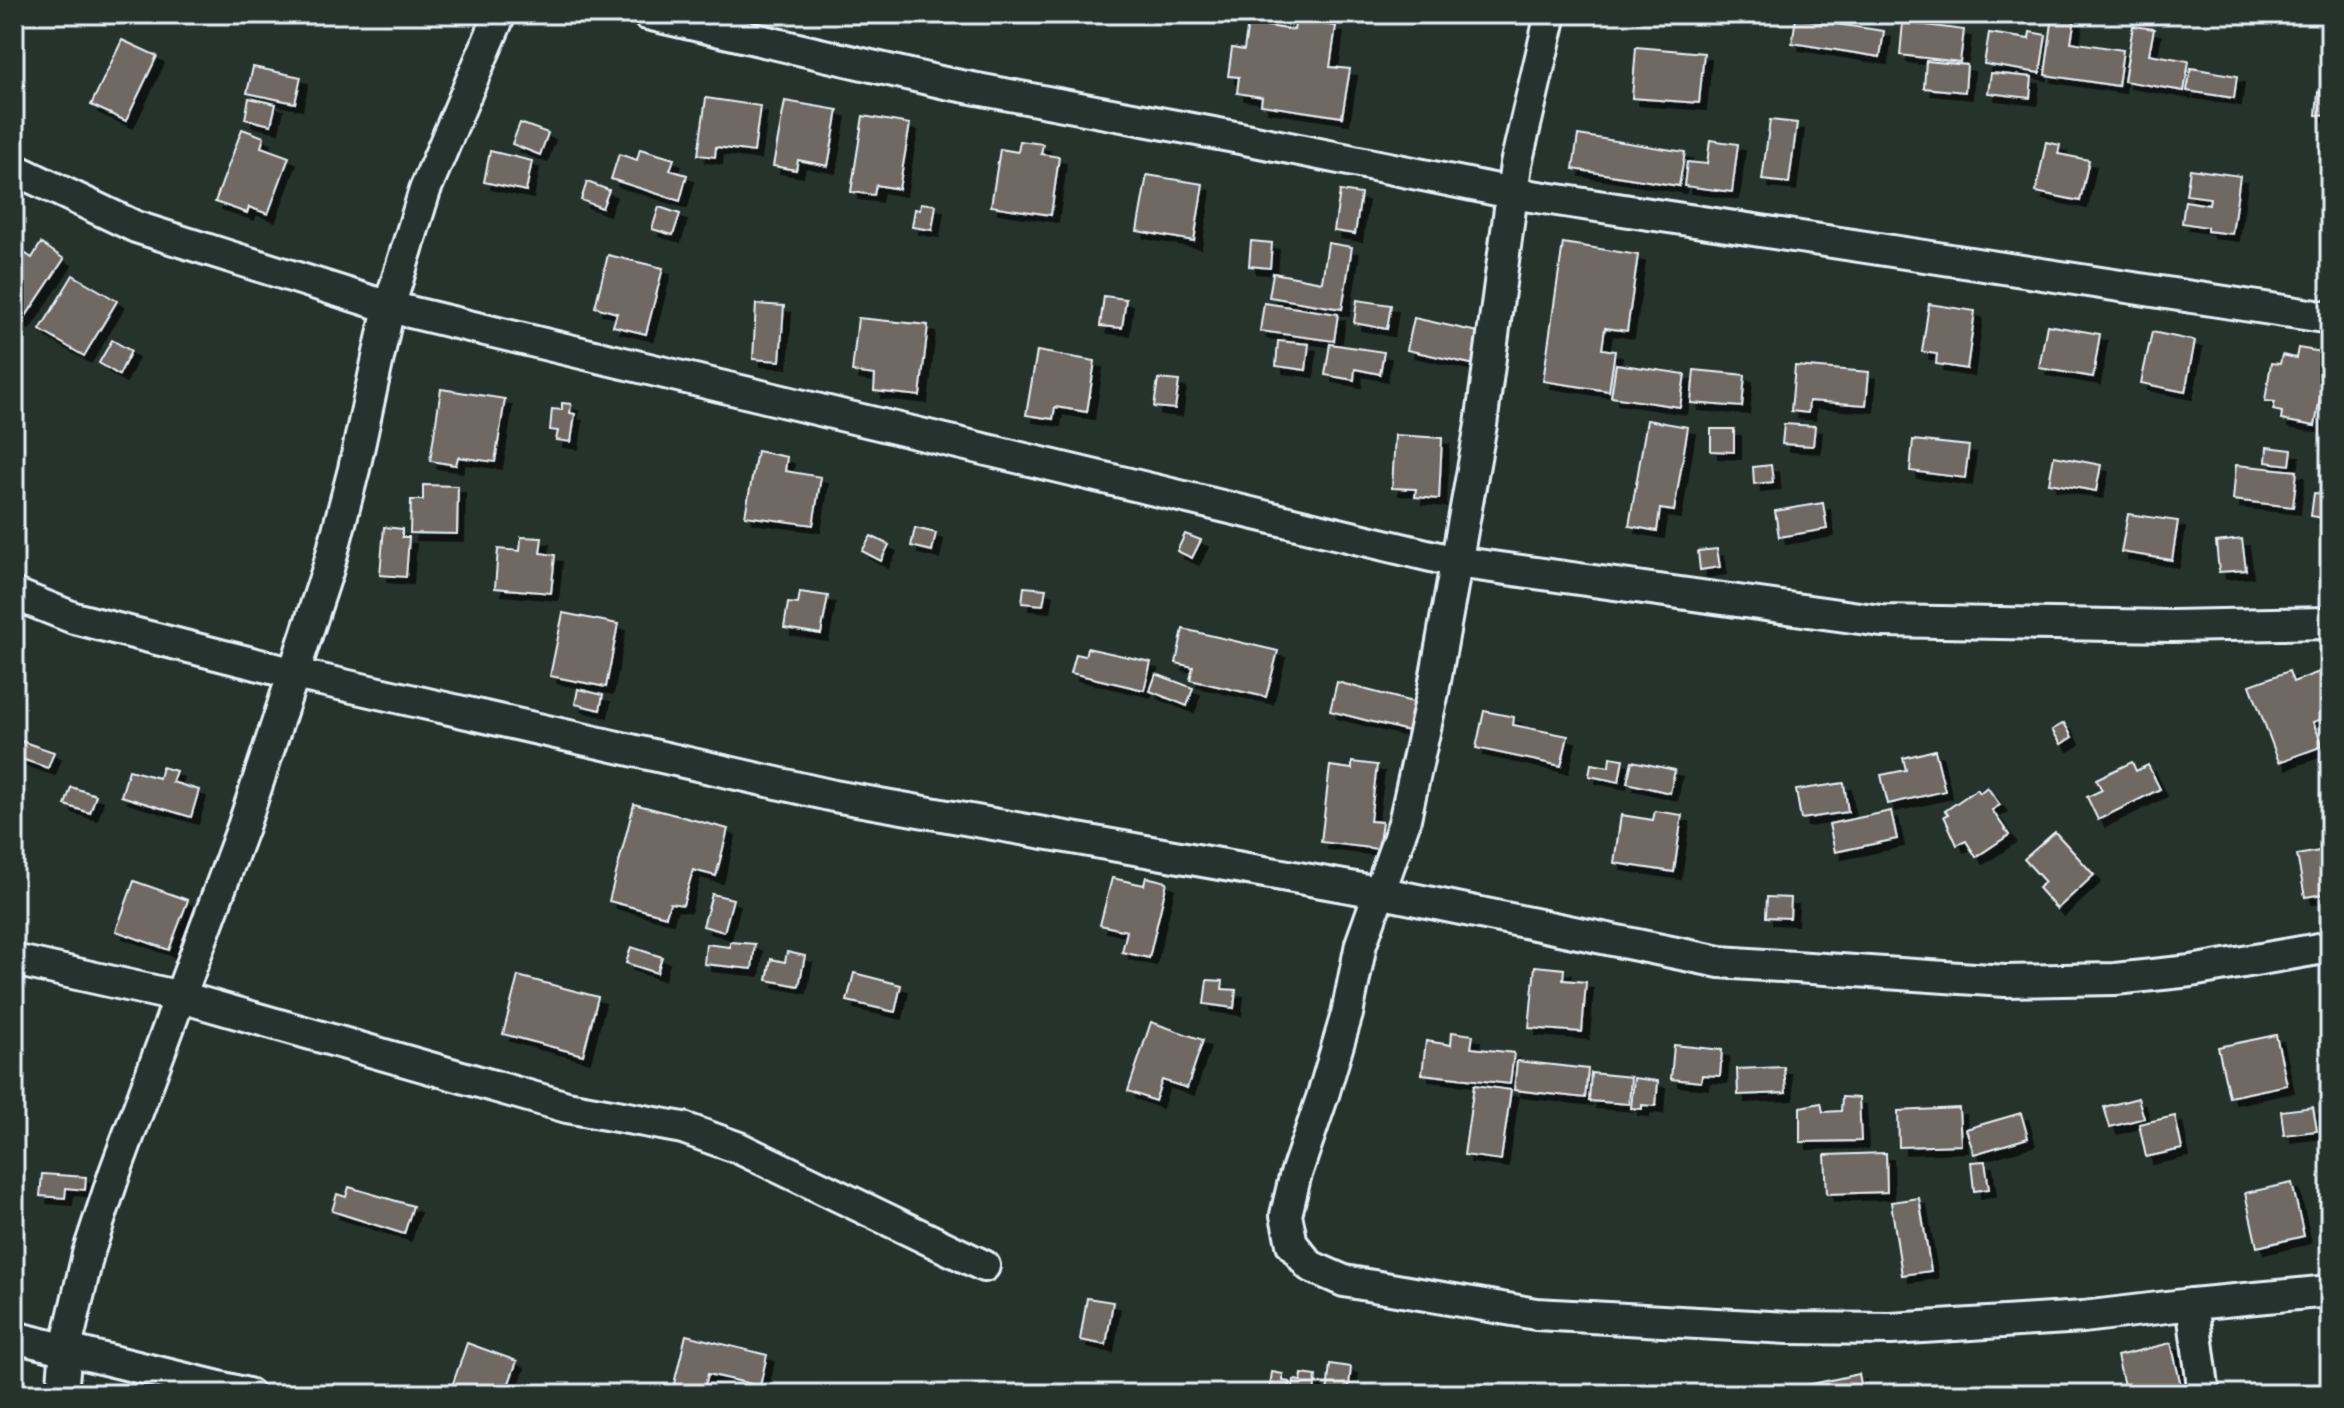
<svg xmlns="http://www.w3.org/2000/svg" width="2344" height="1408" font-family="Pangolin,sans-serif">
	<style>
		.building { fill: #706762; stroke: #e8f1f8; stroke-width: 2; filter: url(#shadow) }
		.lines { fill: none; stroke-linecap: round; stroke-linejoin: round }
		.minor-casing { stroke: #e8f1f8; stroke-width: 36 }
		.minor { stroke: #26332d; stroke-width: 30 }
	</style>
	<defs>
		<filter id="shadow"><feDropShadow dx="7" dy="7" stdDeviation="0" flood-color="#0009"/></filter>
	</defs>
	<rect width="100%" height="100%" fill="#26332d"/>
	<filter id="ink" filterUnits="userSpaceOnUse"><feTurbulence type="fractalNoise" baseFrequency=".0125" numOctaves="2"/><feDisplacementMap in="SourceGraphic" scale="16" xChannelSelector="R" yChannelSelector="G"/><feConvolveMatrix kernelMatrix="1 2 1 2 8 2 1 2 1" color-interpolation-filters="sRGB"/></filter>
	<g filter="url(#ink)">
		<g class="building">
			<path d="M2053 15 2075 18 2071 42 2123 50 2118 86 2045 75Z"/>
			<path d="M1796 18 1884 31 1880 57 1792 43Z"/>
			<path d="M1296 20 1336 26 1330 67 1350 69 1342 117 1261 105 1262 97 1237 93 1239 77 1228 76 1232 48 1244 50 1248 23 1294 30Z"/>
			<path d="M1903 22 1964 30 1960 62 1900 55Z"/>
			<path d="M2133 26 2154 29 2149 54 2189 61 2184 91 2124 81Z"/>
			<path d="M2030 32 2046 35 2040 73 1984 64 1989 33 2029 39Z"/>
			<path d="M122 40 157 56 126 121 91 105Z"/>
			<path d="M1636 47 1704 53 1699 103 1632 98Z"/>
			<path d="M1926 61 1967 65 1965 92 1924 88Z"/>
			<path d="M253 67 301 77 295 103 247 93Z"/>
			<path d="M2191 68 2237 76 2234 98 2187 91Z"/>
			<path d="M1991 73 2032 77 2030 98 1988 93Z"/>
			<path d="M2318 92 2330 94V116L2316 115Z"/>
			<path d="M249 98 276 104 271 125 245 119Z"/>
			<path d="M706 98 760 106 754 152 716 147 715 157 698 155Z"/>
			<path d="M785 101 838 110 828 166 798 160 796 170 773 166Z"/>
			<path d="M863 116 910 124 899 189 876 185 874 195 851 192Z"/>
			<path d="M1770 120 1797 123 1789 183 1762 180Z"/>
			<path d="M520 123 548 133 540 155 512 144Z"/>
			<path d="M242 129 264 137 261 147 289 157 268 214 249 207 247 213 215 202Z"/>
			<path d="M1578 135 1685 152 1679 186 1573 169Z"/>
			<path d="M1710 140 1738 144 1732 192 1684 186 1687 162 1707 164Z"/>
			<path d="M1020 141 1043 144 1041 154 1059 157 1051 215 991 206 1000 149 1018 152Z"/>
			<path d="M2046 142 2060 145 2058 154 2089 160 2080 201 2036 192Z"/>
			<path d="M640 149 674 159 670 170 687 175 680 201 611 179 619 154 637 160Z"/>
			<path d="M490 151 532 161 526 191 484 182Z"/>
			<path d="M2190 169 2240 176 2232 234 2207 231V227L2182 223 2185 201 2209 205 2210 198 2186 195Z"/>
			<path d="M1147 175 1203 184 1194 241 1137 231Z"/>
			<path d="M587 182 609 190 602 208 581 200Z"/>
			<path d="M1340 191 1361 194 1355 234 1334 231Z"/>
			<path d="M921 203 936 205 932 230 912 227 915 209 920 210Z"/>
			<path d="M659 207 680 214 673 235 652 229Z"/>
			<path d="M1251 241 1272 243 1270 268 1249 266Z"/>
			<path d="M41 243 64 259 22 322 14 316V246L32 258Z"/>
			<path d="M1328 243 1352 247 1342 309 1269 297 1273 273 1322 282Z"/>
			<path d="M1563 243 1638 255 1627 331 1605 328 1602 349 1615 351 1609 391 1543 381Z"/>
			<path d="M608 255 663 268 646 334 613 326 617 313 595 307Z"/>
			<path d="M73 275 117 301 84 356 40 330Z"/>
			<path d="M1104 296 1126 299 1122 328 1100 326Z"/>
			<path d="M1357 300 1391 305 1387 329 1354 323Z"/>
			<path d="M1264 303 1338 314 1334 341 1260 331Z"/>
			<path d="M756 304 784 306 780 361 753 359Z"/>
			<path d="M1929 304 1975 311 1967 369 1936 364 1937 354 1922 352Z"/>
			<path d="M858 318 928 325 920 396 874 391 875 375 852 372Z"/>
			<path d="M1414 318 1487 334 1480 366 1407 350Z"/>
			<path d="M2047 325 2100 334 2093 377 2039 368Z"/>
			<path d="M2152 332 2195 341 2185 392 2141 383Z"/>
			<path d="M112 340 131 351 119 375 99 363Z"/>
			<path d="M1278 341 1309 344 1306 370 1276 366Z"/>
			<path d="M1330 344 1384 352 1380 374 1355 369 1354 380 1325 375Z"/>
			<path d="M2298 348 2328 353 2315 426 2281 420 2282 412 2273 410 2275 402 2265 401 2271 363 2280 364 2282 355 2296 358Z"/>
			<path d="M1037 351 1095 361 1087 412 1055 407 1053 419 1026 415Z"/>
			<path d="M1616 364 1685 374 1680 407 1611 397Z"/>
			<path d="M1795 366 1869 372 1866 405 1809 401 1808 413 1791 411Z"/>
			<path d="M1694 370 1745 375 1742 407 1691 403Z"/>
			<path d="M1158 379 1179 381 1175 409 1154 407Z"/>
			<path d="M441 389 505 399 495 462 458 457 456 465 430 461Z"/>
			<path d="M562 403 571 404 570 413 575 414 571 442 556 440 558 431 550 430 552 409 562 410Z"/>
			<path d="M1647 420 1688 427 1674 511 1660 509 1657 531 1629 526Z"/>
			<path d="M1784 424 1815 426 1813 446 1782 444Z"/>
			<path d="M1711 429H1734V452L1711 451Z"/>
			<path d="M1395 435 1442 438 1439 499 1415 497 1416 489 1392 488Z"/>
			<path d="M1913 440 1969 446 1965 478 1910 471Z"/>
			<path d="M2267 447 2292 450 2290 465 2266 462Z"/>
			<path d="M757 451 787 457 785 471 821 477 813 525 745 516Z"/>
			<path d="M2054 456 2101 465 2096 491 2049 483Z"/>
			<path d="M1771 465 1773 482 1754 484 1753 467Z"/>
			<path d="M2236 465 2297 471 2293 507 2233 500Z"/>
			<path d="M423 485 458 486 457 534 410 533 411 500H423Z"/>
			<path d="M2314 493 2330 495V519L2311 516Z"/>
			<path d="M1823 503 1827 529 1779 537 1775 511Z"/>
			<path d="M2128 514 2178 521 2172 560 2121 552Z"/>
			<path d="M384 527 402 529V537H409L406 577 380 575Z"/>
			<path d="M915 528 936 533 932 551 911 546Z"/>
			<path d="M1185 534 1201 540 1192 558 1177 551Z"/>
			<path d="M871 536 889 545 881 561 862 551Z"/>
			<path d="M521 537 542 538 540 553 555 555 551 593 495 588 498 549 520 551Z"/>
			<path d="M2242 539 2246 570 2219 572 2216 542Z"/>
			<path d="M1717 549 1720 567 1700 570 1698 551Z"/>
			<path d="M1024 587 1046 589 1043 605 1022 603Z"/>
			<path d="M800 592 828 596 821 634 784 628 788 603 798 604Z"/>
			<path d="M563 613 618 624 606 687 550 676Z"/>
			<path d="M1183 629 1278 651 1266 697 1190 680 1193 667 1176 663Z"/>
			<path d="M1087 648 1151 662 1144 690 1071 673 1076 654 1085 656Z"/>
			<path d="M2330 668V716L2313 722 2323 746 2279 762 2250 685 2289 671 2293 682Z"/>
			<path d="M1156 674 1193 688 1187 706 1150 691Z"/>
			<path d="M1337 682 1416 703 1408 731 1330 711Z"/>
			<path d="M578 689 603 695 600 710 575 704Z"/>
			<path d="M1484 711 1514 717 1513 725 1568 736 1561 766 1476 748Z"/>
			<path d="M2064 723 2072 737 2061 744 2052 730Z"/>
			<path d="M21 741 54 752 48 768 16 757Z"/>
			<path d="M1935 750 1945 791 1888 804 1881 775 1906 770 1903 758Z"/>
			<path d="M1610 757 1623 759 1619 782 1589 776 1591 764 1609 767Z"/>
			<path d="M1632 761 1675 770 1670 793 1627 783Z"/>
			<path d="M1352 762 1377 765 1370 821 1382 822 1378 849 1321 842 1330 766 1352 769Z"/>
			<path d="M2132 762 2136 771 2148 765 2160 789 2098 820 2087 797 2102 790 2096 779Z"/>
			<path d="M162 767 176 771 172 782 199 790 191 817 121 796 129 770 159 778Z"/>
			<path d="M1844 783 1848 812 1801 819 1796 790Z"/>
			<path d="M71 787 96 795 90 813 65 805Z"/>
			<path d="M1987 787 2000 805 1992 810 2009 835 1976 857 1966 841 1957 845 1944 816 1948 814 1945 811 1977 789 1980 793Z"/>
			<path d="M634 804 728 829 716 876 693 870 683 905 670 903 666 916 609 901Z"/>
			<path d="M1655 811 1682 815 1674 872 1614 863 1621 815 1653 820Z"/>
			<path d="M1891 811 1897 839 1835 852 1829 824Z"/>
			<path d="M2055 832 2094 875 2057 909 2038 888 2045 882 2024 859Z"/>
			<path d="M2330 849V893L2305 897 2297 855Z"/>
			<path d="M1146 877 1167 882 1149 958 1122 952 1127 931 1100 925 1112 878 1144 885Z"/>
			<path d="M134 881 188 900 169 950 116 931Z"/>
			<path d="M712 894 733 899 724 932 703 926Z"/>
			<path d="M1767 897 1791 898 1790 918 1766 917Z"/>
			<path d="M730 942 755 944 752 969 704 964 706 944 730 947Z"/>
			<path d="M631 947 662 957 657 973 626 963Z"/>
			<path d="M787 952 805 956 799 986 767 980 771 959 785 962Z"/>
			<path d="M1535 966 1564 969 1563 980 1586 982 1582 1032 1529 1028Z"/>
			<path d="M854 973 901 985 895 1012 847 1001Z"/>
			<path d="M518 976 598 997 583 1055 503 1034Z"/>
			<path d="M1207 980 1223 981 1222 989 1236 990 1234 1008 1204 1004Z"/>
			<path d="M1151 1022 1203 1040 1187 1088 1162 1080 1155 1101 1128 1091Z"/>
			<path d="M1452 1032 1473 1035 1471 1048 1514 1053 1510 1084 1422 1074 1426 1041 1451 1045Z"/>
			<path d="M2276 1035 2287 1085 2229 1097 2218 1047Z"/>
			<path d="M1674 1045 1722 1050 1720 1076 1702 1075 1701 1082 1671 1079Z"/>
			<path d="M1517 1061 1588 1069 1585 1098 1514 1090Z"/>
			<path d="M1784 1067 1786 1093 1738 1095 1737 1069Z"/>
			<path d="M1591 1073 1631 1077 1629 1104 1589 1101Z"/>
			<path d="M1634 1078 1658 1081 1656 1106 1642 1105V1109L1631 1108Z"/>
			<path d="M1474 1085 1511 1090 1501 1160 1464 1155Z"/>
			<path d="M1842 1097 1859 1098 1861 1141 1800 1142V1107L1821 1103 1823 1112 1841 1111Z"/>
			<path d="M2138 1098 2144 1118 2110 1127 2104 1107Z"/>
			<path d="M2313 1107 2317 1131 2284 1135 2281 1111Z"/>
			<path d="M1959 1108 1961 1145 1899 1147 1898 1111Z"/>
			<path d="M2021 1113 2028 1138 1974 1154 1966 1129Z"/>
			<path d="M2175 1116 2182 1149 2146 1157 2139 1124Z"/>
			<path d="M1886 1153 1887 1192 1827 1194 1825 1155Z"/>
			<path d="M1985 1161 1989 1189 1974 1191 1971 1162Z"/>
			<path d="M42 1174 86 1177 85 1190 66 1188 65 1198 40 1196Z"/>
			<path d="M2292 1183 2304 1236 2257 1247 2245 1193Z"/>
			<path d="M349 1187 413 1206 404 1234 332 1211 337 1194 346 1197Z"/>
			<path d="M1919 1198 1931 1271 1902 1275 1891 1202Z"/>
			<path d="M1087 1298 1113 1302 1106 1345 1080 1340Z"/>
			<path d="M686 1335 767 1355 760 1386 708 1374 703 1394 672 1392Z"/>
			<path d="M467 1343 517 1361 505 1394 450 1392Z"/>
			<path d="M2171 1343 2183 1394H2126L2117 1356Z"/>
			<path d="M1330 1364 1351 1367 1348 1394H1327Z"/>
			<path d="M1272 1372 1283 1374V1381L1290 1382 1289 1394H1269Z"/>
			<path d="M1302 1374 1316 1376 1314 1394H1292L1294 1380 1301 1381Z"/>
			<path d="M1859 1374 1863 1394H1809L1807 1385Z"/>
		</g>
		<g class="lines">
			<g class="minor-casing">
				<g id="minor">
					<path d="M647 14 945 83 1240 138 1512 193 2330 318"/>
					<path d="M1551 14 1516 164 1481 425 1433 692 1404 823 1361 944 1347 1014 1323 1095 1295 1177 1286 1215 1292 1244 1310 1266 1344 1281 1536 1314 1788 1328 1891 1329 2083 1317 2192 1304 2204 1394"/>
					<path d="M14 169 136 227 389 307 1456 562 1881 621 2172 626 2330 623"/>
					<path d="M14 594 74 618 295 674 834 796 1378 892 1720 962 2005 981 2115 979 2191 971 2330 947"/>
					<path d="M14 960 181 997 567 1107 683 1128 739 1148 984 1266"/>
					<path d="M2192 1304 2330 1291"/>
					<path d="M14 1337 248 1394"/>
					<path d="M62 1394 66 1348 88 1254 115 1172 243 827 328 569 354 469 389 307 425 190 500 14"/>
				</g>
			</g>
			<use href="#minor" class="minor"/>
		</g>
	</g>
	<rect width="2344" height="1408" fill="none" stroke="#26332d" stroke-width="48"/>
	<rect x="24" y="24" width="2296" height="1360" fill="none" stroke="#e8f1f8" stroke-width="3" filter="url(#ink)"/>
</svg>
